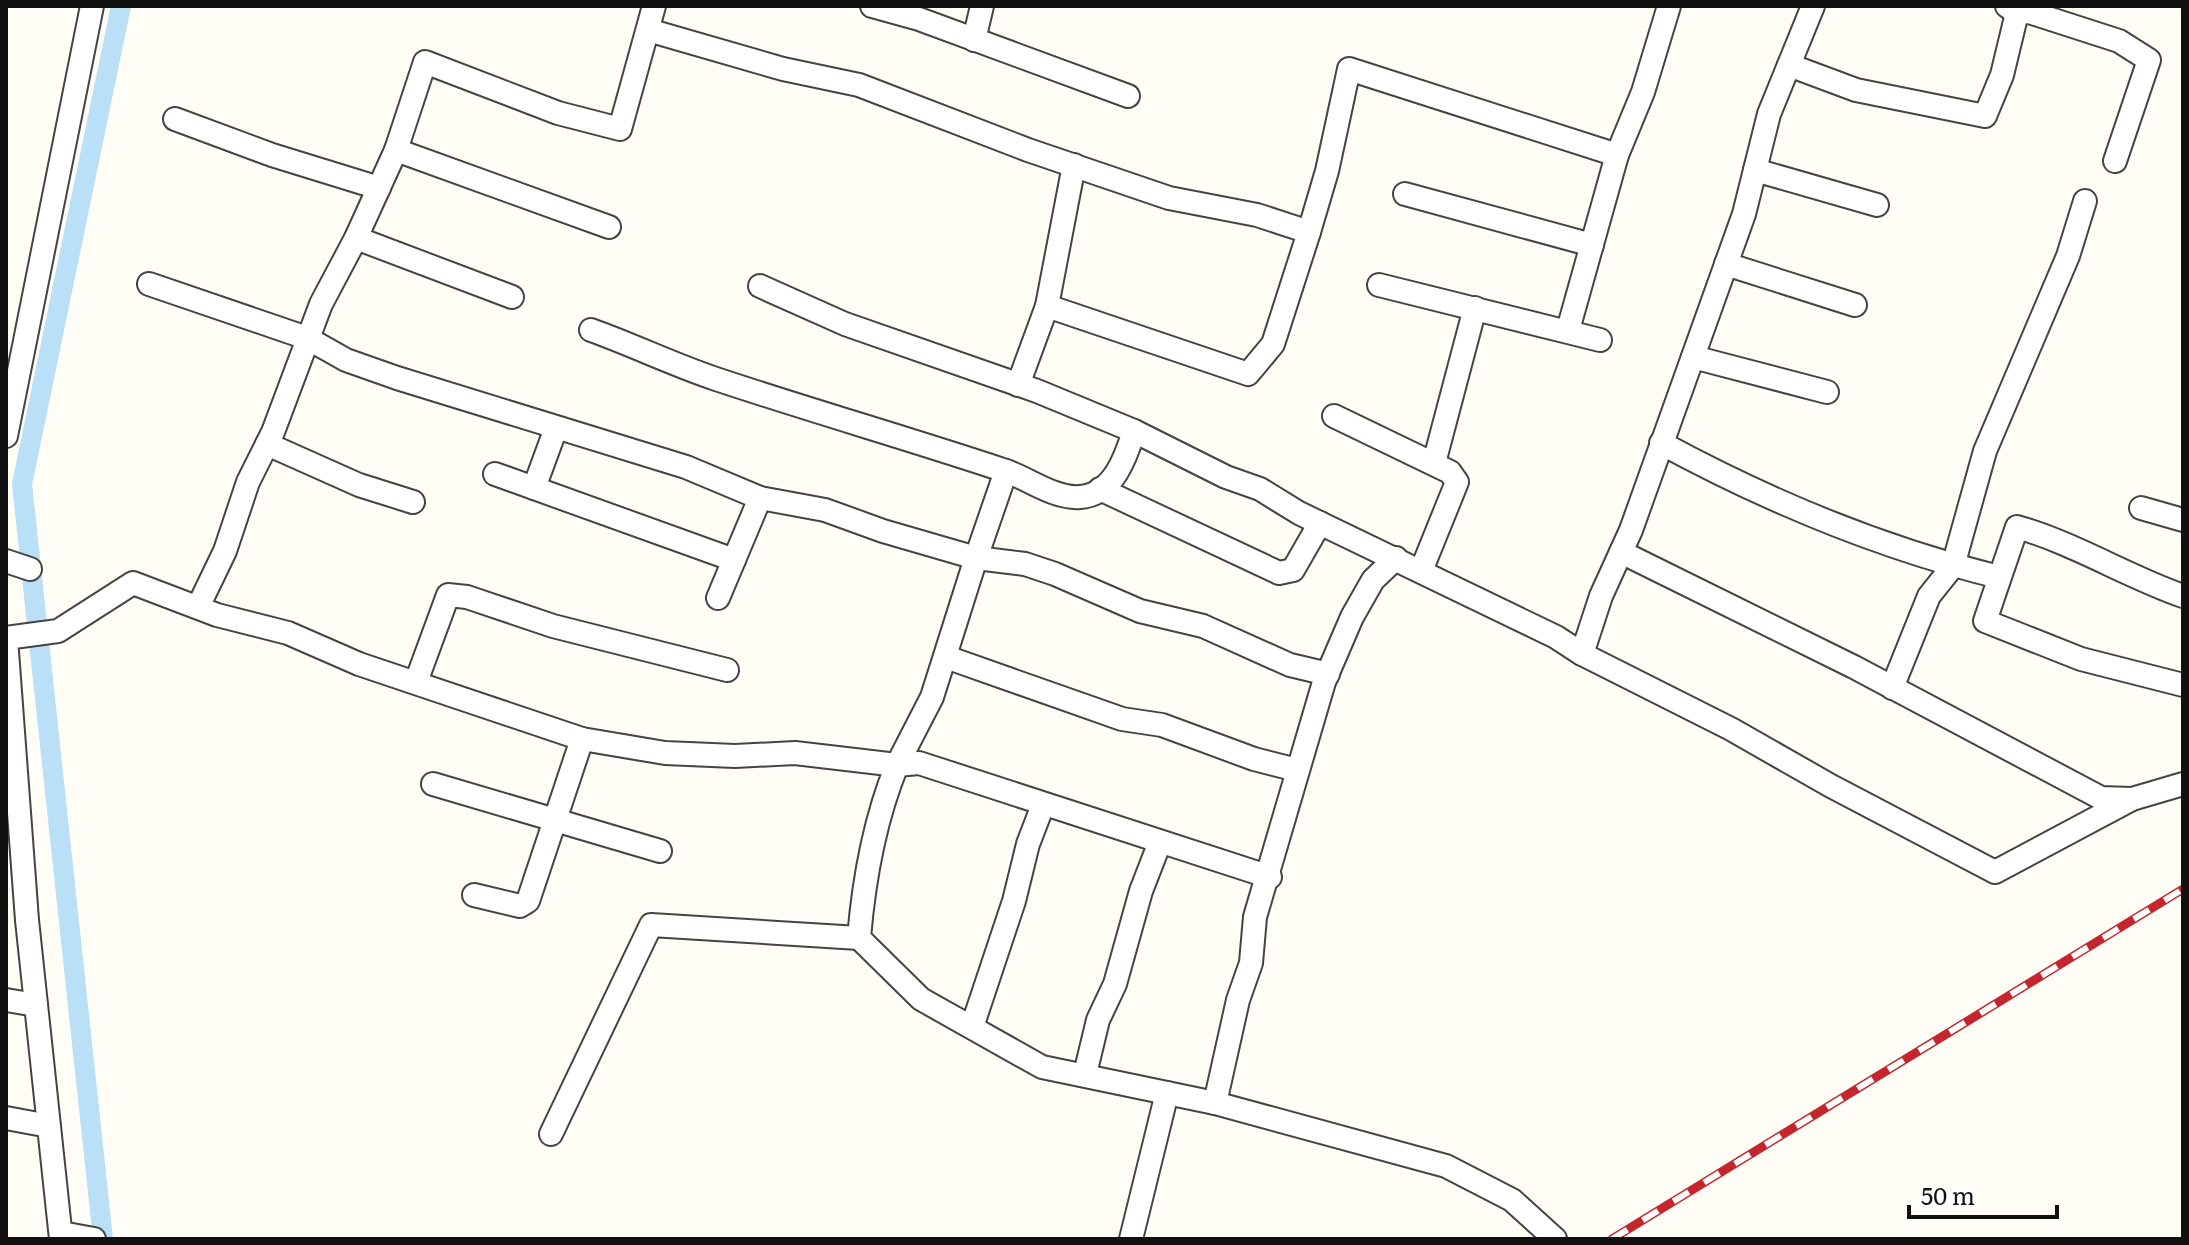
<svg xmlns="http://www.w3.org/2000/svg" width="2189" height="1245" font-family="Literata,serif">
	<style>
		.lines { fill: none; stroke-linecap: round; stroke-linejoin: round }
		.canal { stroke: #b9e0f7; stroke-width: 20 }
		.street-casing { stroke: #444; stroke-width: 26 }
		.street { stroke: #fff; stroke-width: 22 }
		.rail-casing { stroke: #c4262e; stroke-width: 9 }
		.rail { stroke: #fff; stroke-width: 6; stroke-dasharray: 18; stroke-linecap: butt }
	</style>
	<rect width="100%" height="100%" fill="#fffdf5"/>
	<g class="lines">
		<path class="canal" d="M103 1239 22 484 121 6"/>
		<g class="street-casing">
			<g id="street">
				<path d="M872 6 919 19 1128 96"/>
				<path d="M2007 6 2017 13 2029 12 2119 41 2149 60 2115 161"/>
				<path d="M648 30 783 69 859 85 1028 150 1169 198 1257 215 1309 232 1327 171 1349 69 1617 155"/>
				<path d="M974 40 982 6"/>
				<path d="M1789 65 1856 90 1985 116 2002 75 2017 13"/>
				<path d="M175 119 272 155 379 188"/>
				<path d="M396 150 609 227"/>
				<path d="M1755 170 1877 205"/>
				<path d="M1405 194 1592 245"/>
				<path d="M356 238 512 297"/>
				<path d="M1726 264 1855 305"/>
				<path d="M149 284 307 338 346 360 397 378 686 467 760 498 825 510 883 531 976 558 932 697 897 765"/>
				<path d="M1379 285 1600 340"/>
				<path d="M1047 306 1248 374 1273 344 1309 232"/>
				<path d="M591 330C633 345 674 365 716 379 812 411 910 439 1006 471 1029 479 1055 499 1080 497 1113 495 1126 457 1134 431L1037 391 845 324 760 286"/>
				<path d="M1568 330 1617 155 1643 92 1669 6"/>
				<path d="M1693 357 1827 392"/>
				<path d="M1018 385 1047 306 1074 165"/>
				<path d="M1334 416 1450 472 1457 482 1421 571"/>
				<path d="M1134 431 1226 477 1260 489 1299 513 1556 637 1582 654 1731 729 1831 786 1995 872 2132 799 2183 784"/>
				<path d="M6 436 92 6"/>
				<path d="M1661 443C1768 501 1881 548 1999 577"/>
				<path d="M267 444 359 485 413 502"/>
				<path d="M1434 463 1475 308"/>
				<path d="M1006 471 976 558 1025 564 1055 574 1140 611 1203 626 1290 665 1328 674"/>
				<path d="M495 474 734 560"/>
				<path d="M534 488 556 428"/>
				<path d="M1100 489 1279 573 1293 570 1320 523"/>
				<path d="M2141 508 2183 520"/>
				<path d="M1621 552 1854 667 2101 798 2132 799"/>
				<path d="M6 561 30 569"/>
				<path d="M2183 596C2126 576 2074 543 2017 527L1985 621 2081 659 2183 685"/>
				<path d="M718 598 760 498"/>
				<path d="M198 607 225 551 248 482 273 432 321 304 356 238 396 150 425 62 558 113 620 129 654 6"/>
				<path d="M6 638 58 631 133 583 217 615 288 633 359 664 582 739 665 753 735 756 795 753 897 765C874 821 864 878 859 938L921 999 1042 1067 1215 1103 1446 1166 1512 1200 1555 1239"/>
				<path d="M6 638 27 920 61 1239"/>
				<path d="M1582 654 1601 596 1631 530 1744 214 1769 114 1813 6"/>
				<path d="M946 657 1122 719 1162 725 1254 759 1297 770"/>
				<path d="M416 682 448 595 467 597 553 626 727 670"/>
				<path d="M1892 688 1929 596 1953 566 1985 451 2068 256 2085 201"/>
				<path d="M897 765 919 763 1270 877"/>
				<path d="M433 784 660 851"/>
				<path d="M474 895 520 906 528 901 582 739"/>
				<path d="M6 1000 36 1005"/>
				<path d="M972 1027 1014 901 1028 844 1043 805"/>
				<path d="M1085 1074 1098 1020 1115 984 1141 891 1160 842"/>
				<path d="M1215 1103 1238 1000 1251 963 1255 917 1324 682 1352 617 1373 580 1396 558"/>
				<path d="M6 1118 49 1126"/>
				<path d="M551 1134 651 925 859 938"/>
				<path d="M61 1233 94 1239"/>
				<path d="M1131 1239 1167 1093"/>
			</g>
		</g>
		<use href="#street" class="street"/>
		<g class="rail-casing">
			<path id="rail" d="M1612 1239 2183 889"/>
		</g>
		<use href="#rail" class="rail"/>
	</g>
	<rect width="2189" height="1245" fill="none" stroke="#111111" stroke-width="16"/>
	<path d="M1909 1205v12h148v-12" fill="none" stroke="#111111" stroke-width="4"/>
	<text x="1921" y="1205" font-size="24" fill="#111111" stroke="#ffffff" stroke-width="6" paint-order="stroke">50 m</text>
</svg>
